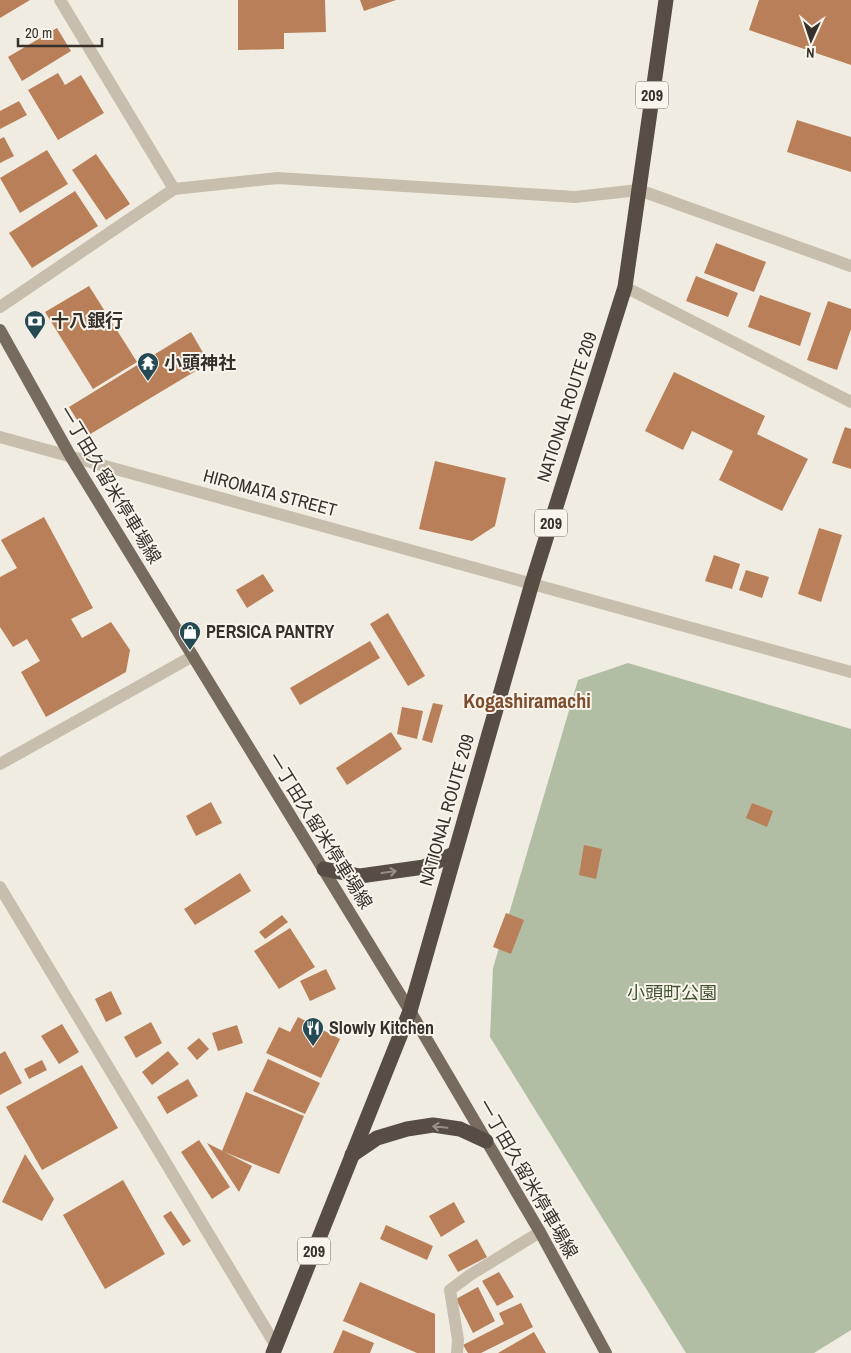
<svg xmlns="http://www.w3.org/2000/svg" width="851" height="1353" font-family="'Archivo Narrow','Noto Sans JP',sans-serif">
	<style>
		.green { fill: #b1bea3 }
		.building { fill: #b87f58 }
		.lines { fill: none; stroke-linecap: round; stroke-linejoin: round }
		.minor { stroke: #c8beae; stroke-width: 12 }
		.major { stroke: #776b5f; stroke-width: 12 }
		.highway { stroke: #574d44; stroke-width: 15 }
		.oneway { stroke: #989088 }
		.labels { text-anchor: middle; stroke-width: 4; stroke-linejoin: round; paint-order: stroke }
		.shield { fill: #f9f5ed; stroke: #716c66; stroke-width: 1 }
		.shield-label { font-size: 16px; font-weight: bold; fill: #37312c }
		.poi-label { font-size: 18px; font-weight: bold; fill: #37312c; stroke: #f9f5ed; text-anchor: start }
		.street-label { font-size: 18px; fill: #37312c; stroke: #f9f5ed }
		.park-label { font-size: 18px; fill: #425332; stroke: #f9f5ed }
		.quarter-label { font-size: 20px; font-weight: bold; fill: #7d4d2e; stroke: #f9f5ed }
	</style>
	<rect width="100%" height="100%" fill="#f1ece1"/>
	<path class="green" d="M628 663 851 729V1330L814 1353H686L490 1037 493 968 578 680Z"/>
	<g class="building">
		<path d="M0 0H30L0 18Z"/>
		<path d="M238 0H325L326 32 284 33V49L238 50Z"/>
		<path d="M360 0H396L364 11Z"/>
		<path d="M759 0H851V65L749 30Z"/>
		<path d="M57 28 71 51 22 81 8 57Z"/>
		<path d="M58 73 65 85 81 75 104 113 58 140 28 90Z"/>
		<path d="M19 101 27 115 0 129V111Z"/>
		<path d="M797 120 851 137V172L787 152Z"/>
		<path d="M4 137 14 156 0 163V139Z"/>
		<path d="M47 150 68 184 20 213 0 178Z"/>
		<path d="M96 154 130 204 106 220 72 170Z"/>
		<path d="M75 191 98 226 32 268 9 233Z"/>
		<path d="M716 243 766 262 754 292 704 273Z"/>
		<path d="M696 276 738 293 728 317 686 301Z"/>
		<path d="M89 286 137 362 93 389 45 312Z"/>
		<path d="M760 295 811 313 800 346 748 327Z"/>
		<path d="M828 301 851 309V329L837 370 807 360Z"/>
		<path d="M191 332 209 363 87 436 69 407Z"/>
		<path d="M674 372 765 416 757 434 808 459 782 511 719 480 733 451 692 431 683 450 645 431Z"/>
		<path d="M845 427 851 429V469L832 463Z"/>
		<path d="M435 461 506 478 495 526 472 541 419 529Z"/>
		<path d="M44 517 93 608 71 619 82 638 111 622 130 650 126 672 46 717 21 672 40 661 27 639 13 647 0 627V577L17 568 1 540Z"/>
		<path d="M819 528 842 535 821 602 798 594Z"/>
		<path d="M714 555 740 564 732 589 705 581Z"/>
		<path d="M746 570 769 577 762 598 739 590Z"/>
		<path d="M263 574 274 591 247 608 236 590Z"/>
		<path d="M388 613 425 676 408 686 370 624Z"/>
		<path d="M370 641 380 658 300 705 290 688Z"/>
		<path d="M433 703 443 705 432 743 422 740Z"/>
		<path d="M402 707 423 711 417 739 397 734Z"/>
		<path d="M391 732 402 749 347 785 336 768Z"/>
		<path d="M211 802 222 823 196 836 186 816Z"/>
		<path d="M752 803 773 811 767 827 746 818Z"/>
		<path d="M584 845 602 849 596 879 579 875Z"/>
		<path d="M240 873 251 891 195 925 184 909Z"/>
		<path d="M506 913 524 920 511 954 493 947Z"/>
		<path d="M282 915 288 922 265 939 259 932Z"/>
		<path d="M290 928 315 967 279 989 254 951Z"/>
		<path d="M326 969 336 989 310 1001 300 981Z"/>
		<path d="M111 991 122 1014 106 1022 95 999Z"/>
		<path d="M298 1017 340 1039 321 1078 266 1053 279 1027 290 1032Z"/>
		<path d="M151 1022 162 1043 136 1058 124 1037Z"/>
		<path d="M62 1024 79 1052 59 1064 41 1036Z"/>
		<path d="M237 1025 243 1043 218 1051 212 1033Z"/>
		<path d="M199 1038 209 1049 197 1060 187 1048Z"/>
		<path d="M5 1051 22 1083 0 1095V1054Z"/>
		<path d="M168 1051 179 1064 152 1085 142 1072Z"/>
		<path d="M268 1059 320 1083 305 1114 253 1091Z"/>
		<path d="M42 1060 47 1070 29 1079 24 1069Z"/>
		<path d="M82 1065 118 1128 42 1170 6 1107Z"/>
		<path d="M188 1079 198 1096 167 1114 157 1097Z"/>
		<path d="M246 1092 304 1116 279 1174 222 1151Z"/>
		<path d="M199 1140 230 1187 212 1199 181 1152Z"/>
		<path d="M207 1143 252 1166 239 1192Z"/>
		<path d="M25 1154 54 1199 42 1221 2 1202Z"/>
		<path d="M123 1180 165 1254 105 1289 63 1215Z"/>
		<path d="M454 1202 465 1222 441 1237 429 1216Z"/>
		<path d="M171 1211 191 1241 183 1246 163 1216Z"/>
		<path d="M386 1225 433 1246 427 1260 380 1239Z"/>
		<path d="M477 1239 487 1257 458 1272 448 1255Z"/>
		<path d="M499 1272 514 1297 497 1306 482 1281Z"/>
		<path d="M360 1282 435 1314V1353H417L343 1321Z"/>
		<path d="M478 1287 495 1321 473 1333 456 1299Z"/>
		<path d="M521 1303 533 1327 481 1353H468L463 1345 504 1324 499 1313Z"/>
		<path d="M343 1330 374 1343 370 1353H333Z"/>
		<path d="M534 1332 546 1353H498Z"/>
	</g>
	<g class="lines">
		<g class="minor">
			<path d="M60 0 174 189"/>
			<path d="M625 287 851 402"/>
			<path d="M0 307 174 189 278 178 575 197 639 190 851 266"/>
			<path d="M0 437 851 672"/>
			<path d="M0 764 193 656"/>
			<path d="M0 887 276 1346"/>
			<path d="M457 1353 458 1340 450 1290 470 1275 540 1232"/>
		</g>
		<path class="major" d="M0 330 71 457 410 1011 540 1232 606 1353"/>
		<g class="highway">
			<path d="M324 869 360 876 424 867 454 854"/>
			<path d="M352 1155 377 1138 407 1129 433 1125 460 1129 486 1141"/>
			<path d="M273 1353 410 1011 532 583 625 287 666 0"/>
		</g>
	</g>
	<defs><path id="oneway-shaft" d="M-6 0H5M1.5-3L5.5 0L1.5 3" fill="none" stroke-width="1.6" stroke-linecap="round" stroke-linejoin="round" transform="scale(1.25)"/></defs>
	<g class="oneway">
		<use href="#oneway-shaft" transform="translate(389 872) rotate(-8)"/>
		<use href="#oneway-shaft" transform="translate(440 1127) rotate(-174)"/>
	</g>
	<defs>
		<g id="bank-pin" transform="scale(1.125)"><path d="M0 17L-7.5 6A9.5 9.5 0 1 1 7.5 6Z" fill="#264a54" stroke="#f9f5ed"/><path d="M-6-4H6V4H-6ZM0-2.3a2.3 2.3 0 1 0 0 4.6a2.3 2.3 0 1 0 0-4.6Z" fill="#fff"/></g>
		<g id="temple-pin" transform="scale(1.125)"><path d="M0 17L-7.5 6A9.5 9.5 0 1 1 7.5 6Z" fill="#264a54" stroke="#f9f5ed"/><path d="M0-6L5-2H3V0L6.5 2.5H4V6H1.5V3h-3V6H-4V2.5H-6.5L-3 0V-2H-5Z" fill="#fff"/></g>
		<g id="shop-pin" transform="scale(1.125)"><path d="M0 17L-7.5 6A9.5 9.5 0 1 1 7.5 6Z" fill="#264a54" stroke="#f9f5ed"/><path d="M-5-2.5h2.3a2.7 3.5 0 0 1 5.4 0H5L5.5 6h-11ZM-1.5-2.5h3a1.5 2.3 0 0 0-3 0Z" fill="#fff"/></g>
		<g id="restaurant-pin" transform="scale(1.125)"><path d="M0 17L-7.5 6A9.5 9.5 0 1 1 7.5 6Z" fill="#264a54" stroke="#f9f5ed"/><path d="M-5-6h1v4h1v-4h1v4h1v-4h1v5L-1.5 .5V6h-2V.5L-5-1ZM5-6V6H3V1.5H1.5Q1.5-4 5-6Z" fill="#fff"/></g>
	</defs>
	<g fill-rule="evenodd">
		<use href="#bank-pin" x="35" y="321"/>
		<use href="#temple-pin" x="148" y="363"/>
		<use href="#shop-pin" x="190" y="632"/>
		<use href="#restaurant-pin" x="313" y="1028"/>
	</g>
	<g class="labels">
		<g class="shield">
			<rect x="636" y="81.5" width="32" height="27" rx="4"/>
			<rect x="535" y="509.5" width="32" height="27" rx="4"/>
			<rect x="298" y="1237.5" width="32" height="27" rx="4"/>
		</g>
		<g class="shield-label">
			<text x="652" y="101">209</text>
			<text x="551" y="529">209</text>
			<text x="314" y="1257">209</text>
		</g>
		<g class="poi-label">
			<text x="51" y="327">十八銀行</text>
			<text x="164" y="369">小頭神社</text>
			<text x="206" y="638">PERSICA PANTRY</text>
			<text x="329" y="1034">Slowly Kitchen</text>
		</g>
		<g class="street-label">
			<text transform="translate(567 407) rotate(-72)" y="6">NATIONAL ROUTE 209</text>
			<text transform="translate(110 485) rotate(59)" y="6">一丁田久留米停車場線</text>
			<text transform="translate(270 493) rotate(15)" y="6">HIROMATA STREET</text>
			<text transform="translate(447 810) rotate(-74)" y="6">NATIONAL ROUTE 209</text>
			<text transform="translate(320 831) rotate(58)" y="6">一丁田久留米停車場線</text>
			<text transform="translate(528 1179) rotate(60)" y="6">一丁田久留米停車場線</text>
		</g>
		<g class="park-label">
			<text x="672" y="999">小頭町公園</text>
		</g>
		<g class="quarter-label">
			<text x="527" y="708">Kogashiramachi</text>
		</g>
	</g>
	<g transform="translate(811 40) rotate(183)" stroke="#f9f5ed" stroke-width="4" paint-order="stroke">
	<path d="M0-4L9 19L0 12L-9 19Z" fill="#37312c"/>
	<text y="-8" font-size="14" font-weight="bold" text-anchor="middle" fill="#37312c">N</text>
	</g>
	<path d="M18 38v8h84v-8" fill="none" stroke="#37312c" stroke-width="2.5"/>
	<text x="25" y="38" font-size="15" fill="#37312c" stroke="#f9f5ed" stroke-width="4" paint-order="stroke">20 m</text>
</svg>
